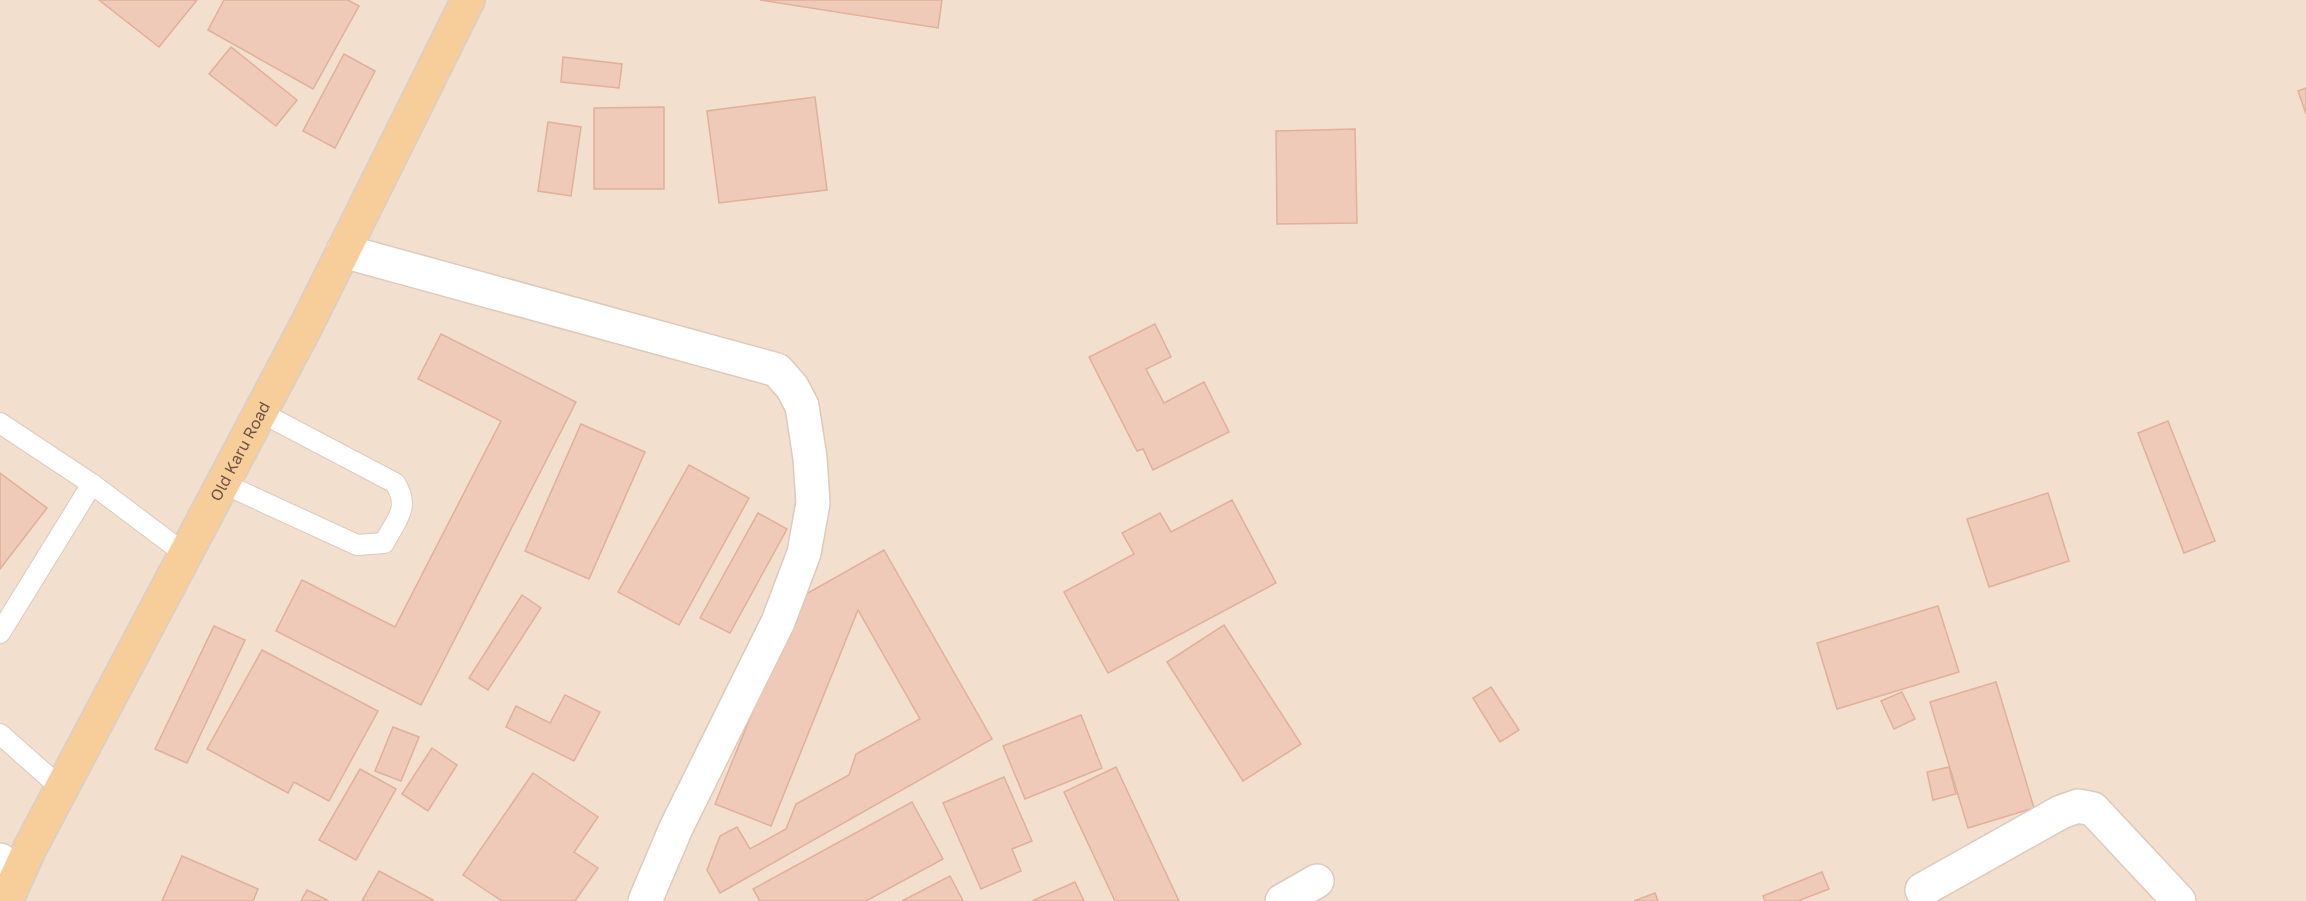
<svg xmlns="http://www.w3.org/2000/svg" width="2306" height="901" font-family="'Golos Text',sans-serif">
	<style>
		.residential { fill: #f2dfce }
		.building { fill: #efcab8; stroke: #e0b09a; stroke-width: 1.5 }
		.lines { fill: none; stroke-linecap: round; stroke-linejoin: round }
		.service-casing { stroke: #decabc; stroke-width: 22 }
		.minor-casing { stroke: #decabc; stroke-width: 36 }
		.primary-casing { stroke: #d7cfcc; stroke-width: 36 }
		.service { stroke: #fff; stroke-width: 20 }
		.minor { stroke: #fff; stroke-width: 33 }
		.primary { stroke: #f7ce9a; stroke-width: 33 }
		.labels { text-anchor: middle; stroke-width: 5; stroke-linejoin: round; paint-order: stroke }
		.street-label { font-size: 16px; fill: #6f5448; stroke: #fef2e5 }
	</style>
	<rect width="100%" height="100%" fill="#fbeedf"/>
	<rect class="residential" x="0" y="0" width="2306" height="901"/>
	<g class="building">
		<path d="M99 0H197L159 47Z"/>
		<path d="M224 0H348L359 6 313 89 208 30Z"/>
		<path d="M760 0H942L938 28Z"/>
		<path d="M231 47 297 100 276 126 209 74Z"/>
		<path d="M344 54 375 71 335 148 303 131Z"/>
		<path d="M563 57 622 64 619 88 561 82Z"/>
		<path d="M2306 88V114L2298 91Z"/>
		<path d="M815 97 827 190 719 203 707 111Z"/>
		<path d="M664 107V189H594V108Z"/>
		<path d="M548 122 581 127 571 196 538 191Z"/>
		<path d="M1355 129 1357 223 1277 224 1276 131Z"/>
		<path d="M1155 324 1171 357 1146 369 1164 403 1204 382 1229 432 1153 470 1143 449 1137 451 1089 357Z"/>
		<path d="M441 334 576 402 421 705 276 631 302 580 395 627 501 421 418 379Z"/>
		<path d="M2168 421 2215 541 2184 553 2138 433Z"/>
		<path d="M581 424 645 452 589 579 525 551Z"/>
		<path d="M689 465 749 498 679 625 618 592Z"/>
		<path d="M0 473 47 508 0 569Z"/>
		<path d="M2048 493 2069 561 1989 587 1967 519Z"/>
		<path d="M1232 500 1276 583 1108 673 1064 592 1134 554 1122 533 1160 513 1171 532Z"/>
		<path d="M758 513 787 529 730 633 700 618Z"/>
		<path d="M884 550 992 739 720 893 707 870 720 836 737 827 750 849 786 829 796 804 849 775 856 754 920 719 858 610 771 826 715 804 799 598Z"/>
		<path d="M522 595 541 608 488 690 469 678Z"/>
		<path d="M1938 606 1959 672 1837 709 1817 643Z"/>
		<path d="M1224 625 1301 744 1243 781 1167 662Z"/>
		<path d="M214 626 245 640 187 763 155 749Z"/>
		<path d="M262 650 378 711 329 801 294 782 288 793 207 749Z"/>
		<path d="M1996 682 2034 808 1968 828 1930 702Z"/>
		<path d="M1491 687 1519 730 1500 742 1473 698Z"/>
		<path d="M1902 692 1915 719 1894 729 1881 701Z"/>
		<path d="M565 695 600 712 574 761 506 727 516 706 550 723Z"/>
		<path d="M1081 715 1102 768 1025 799 1003 746Z"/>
		<path d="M393 727 419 737 401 781 375 771Z"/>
		<path d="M432 748 457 765 428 811 402 794Z"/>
		<path d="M1116 767 1179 901H1115L1064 792Z"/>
		<path d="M1949 767 1956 794 1933 800 1927 772Z"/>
		<path d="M360 769 396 789 356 860 319 840Z"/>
		<path d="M533 773 598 817 574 852 598 868 575 901H502L463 875Z"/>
		<path d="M1004 777 1032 841 1012 849 1021 871 981 889 943 803Z"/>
		<path d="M912 802 943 859 866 901H760L753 889Z"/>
		<path d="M182 856 258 889 253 901H162Z"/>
		<path d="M379 871 433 900 432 901H362Z"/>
		<path d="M1822 872 1829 889 1798 901H1765L1763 896Z"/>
		<path d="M950 876 963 901H902Z"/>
		<path d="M1075 882 1084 901H1032Z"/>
		<path d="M307 890 329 901H301Z"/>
		<path d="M1655 893 1658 901H1634Z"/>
	</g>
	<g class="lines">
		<g class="service-casing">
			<g id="service">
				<path d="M0 423 92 484 185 554"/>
				<path d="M222 483 357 545 384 543C396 520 411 508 395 483L260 412"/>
				<path d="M0 633 92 484"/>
				<path d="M0 734 61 788"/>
			</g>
		</g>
		<g class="minor-casing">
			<g id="minor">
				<path d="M343 251 777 370 792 387 802 406 810 458 813 503 804 553 778 622 676 828 645 901"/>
				<path d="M0 860 18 873"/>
				<path d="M1922 890 2061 812 2078 806 2093 809 2179 901"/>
				<path d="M1282 901 1317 881"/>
			</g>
		</g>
		<g class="primary-casing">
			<g id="primary">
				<path id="s1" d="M6 901 30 848 307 324 468 0"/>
			</g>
		</g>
		<use href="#service" class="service"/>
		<use href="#minor" class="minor"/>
		<use href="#primary" class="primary"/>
	</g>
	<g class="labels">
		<g class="street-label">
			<text dy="6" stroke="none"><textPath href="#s1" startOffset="507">Old Karu Road</textPath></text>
		</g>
	</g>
</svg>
